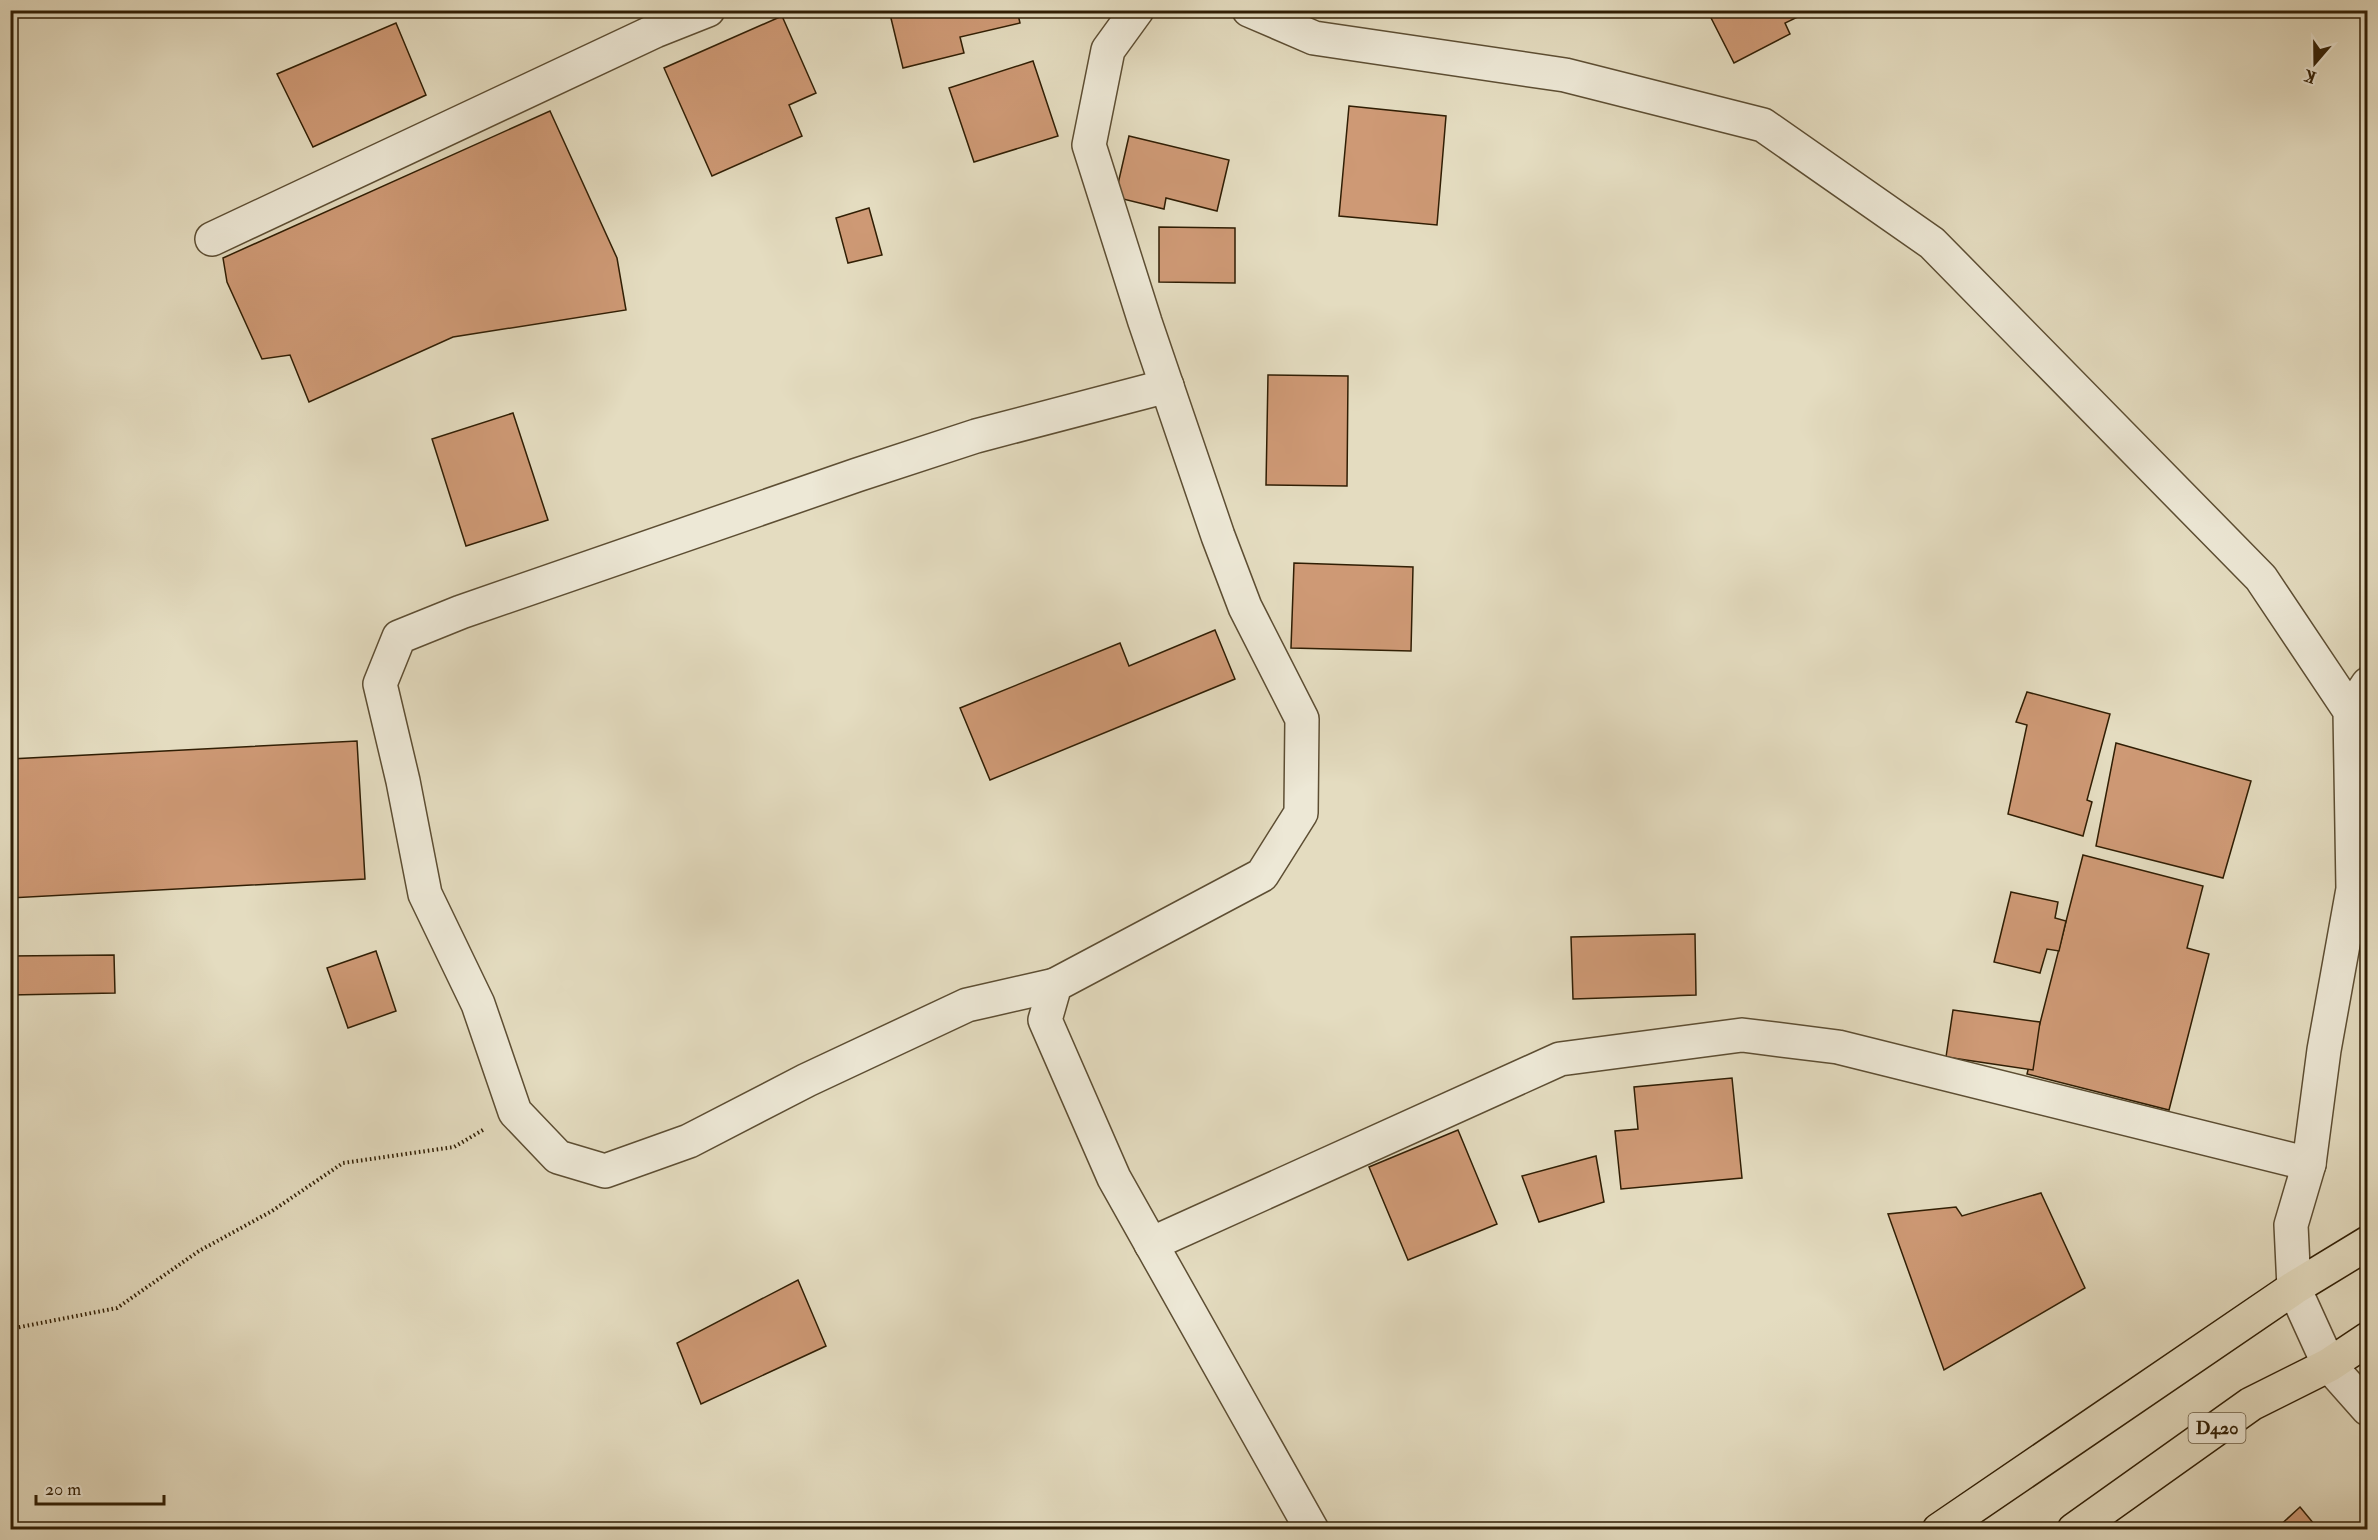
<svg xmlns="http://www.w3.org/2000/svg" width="2378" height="1540" font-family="'IM FELL Double Pica',serif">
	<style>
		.building { fill: #ce9975; stroke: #301e04; stroke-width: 1.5 }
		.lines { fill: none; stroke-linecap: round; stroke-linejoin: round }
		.minor-casing { stroke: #5d4e33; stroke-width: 36 }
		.trunk-casing { stroke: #301e04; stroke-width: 36 }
		.path { stroke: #301e04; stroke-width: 4; stroke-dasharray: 1.5 3; stroke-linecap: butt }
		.minor { stroke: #ede8d6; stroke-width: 33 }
		.trunk { stroke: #e4dcc0; stroke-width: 33 }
		.labels { text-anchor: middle; stroke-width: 5; stroke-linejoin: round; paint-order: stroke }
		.shield { fill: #ede8d6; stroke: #695b43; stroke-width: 1.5 }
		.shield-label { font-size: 18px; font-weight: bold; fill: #301e04 }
	</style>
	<rect width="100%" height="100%" fill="#e4dcc0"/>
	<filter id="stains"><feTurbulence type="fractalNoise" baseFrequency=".00333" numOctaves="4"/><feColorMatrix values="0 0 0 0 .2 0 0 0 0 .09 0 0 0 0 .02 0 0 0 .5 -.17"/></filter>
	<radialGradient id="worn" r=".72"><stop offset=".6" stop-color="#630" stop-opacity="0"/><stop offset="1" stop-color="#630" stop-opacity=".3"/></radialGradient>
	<g class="building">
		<path d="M889 10H1017L1020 23 960 37 964 53 903 68Z"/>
		<path d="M1707 10H1804L1806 13 1785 23 1790 34 1734 63Z"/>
		<path d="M782 16 816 93 789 105 802 136 712 176 664 68Z"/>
		<path d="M396 23 426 95 313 147 277 74Z"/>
		<path d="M1033 61 1058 136 974 162 949 88Z"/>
		<path d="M1349 106 1446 116 1437 225 1339 216Z"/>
		<path d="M550 111 617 258 626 310 453 337 309 402 290 355 262 359 227 282 223 258Z"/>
		<path d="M1129 136 1229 160 1217 211 1166 198 1164 209 1115 197Z"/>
		<path d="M869 208 882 255 848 263 836 218Z"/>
		<path d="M1159 227 1235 228V283L1159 282Z"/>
		<path d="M1268 375 1348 376 1347 486 1266 485Z"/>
		<path d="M513 413 548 520 466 546 432 439Z"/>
		<path d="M1294 563 1413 567 1411 651 1291 648Z"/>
		<path d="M1215 630 1235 679 990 780 960 708 1120 643 1129 666Z"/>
		<path d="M2027 692 2110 714 2087 800 2092 802 2083 836 2008 814 2027 725 2016 722Z"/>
		<path d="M357 741 365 879 10 898V759Z"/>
		<path d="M2116 743 2251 781 2223 878 2096 846Z"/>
		<path d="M2083 855 2203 886 2187 948 2209 954 2169 1110 2027 1074Z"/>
		<path d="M2011 892 2058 902 2055 918 2066 921 2059 951 2047 949 2040 973 1994 962Z"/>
		<path d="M1695 934 1696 995 1573 999 1571 937Z"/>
		<path d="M376 951 396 1011 348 1028 327 968Z"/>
		<path d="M114 955 115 993 10 995V956Z"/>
		<path d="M1953 1010 2040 1022 2033 1070 1946 1057Z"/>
		<path d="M1732 1078 1742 1178 1621 1189 1615 1131 1638 1129 1634 1087Z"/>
		<path d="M1458 1130 1497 1224 1408 1260 1369 1167Z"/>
		<path d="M1596 1156 1604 1202 1539 1222 1522 1176Z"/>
		<path d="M2041 1193 2085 1288 1944 1370 1888 1214 1956 1207 1962 1216Z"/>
		<path d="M798 1280 826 1346 701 1404 677 1343Z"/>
		<path d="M2300 1507 2319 1530H2275Z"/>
	</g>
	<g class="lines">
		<g class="minor-casing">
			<g id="minor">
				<path d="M1137 10 1108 50 1089 145 1145 322 1218 536 1245 607 1302 719 1301 813 1262 875 1055 985 1045 1020 1114 1178 1312 1530"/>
				<path d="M1249 10 1314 38 1565 75 1763 125 1932 243 2261 578 2350 711 2353 889 2324 1050 2309 1164 2291 1225 2294 1288 2329 1365 2368 1409"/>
				<path d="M212 239 655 31 708 10"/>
				<path d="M2350 711 2368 684"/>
				<path d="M1055 985 967 1005 807 1080 689 1141 605 1171 558 1157 515 1112 478 1004 425 894 403 781 380 684 399 637 461 612 857 475 976 436 1167 386"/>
				<path d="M1151 1244 1560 1059 1742 1035 1838 1047 2309 1164"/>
			</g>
		</g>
		<g class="trunk-casing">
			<g id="trunk">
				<path d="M1939 1530 2294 1288 2368 1243"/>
				<path d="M2074 1530 2251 1404 2329 1365 2368 1339"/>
			</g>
		</g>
		<path class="path" d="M10 1329 117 1308 199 1251 272 1211 343 1163 454 1147 483 1130"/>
		<use href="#minor" class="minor"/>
		<use href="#trunk" class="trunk"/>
	</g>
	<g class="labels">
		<rect class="shield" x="2188.5" y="1413" width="57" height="30" rx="4.5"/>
		<g class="shield-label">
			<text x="2217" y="1434">D420</text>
		</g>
	</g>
	<rect width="2378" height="1540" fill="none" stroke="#e4dcc0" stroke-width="36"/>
	<rect x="12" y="12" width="2354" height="1516" fill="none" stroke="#301e04" stroke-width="3"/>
	<rect x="18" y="18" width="2342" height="1504" fill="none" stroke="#301e04" stroke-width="1.5"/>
	<g transform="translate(2315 63) rotate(200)" stroke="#ede8d6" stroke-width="4.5" paint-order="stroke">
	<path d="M0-4.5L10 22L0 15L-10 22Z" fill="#301e04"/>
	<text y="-9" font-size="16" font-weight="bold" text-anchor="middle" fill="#301e04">K</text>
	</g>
	<path d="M36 1495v9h128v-9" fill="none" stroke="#301e04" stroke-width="3"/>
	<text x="45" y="1495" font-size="18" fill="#301e04" stroke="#ede8d6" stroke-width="4.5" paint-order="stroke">20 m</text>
	<rect width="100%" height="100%" filter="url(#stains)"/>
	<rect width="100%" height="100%" fill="url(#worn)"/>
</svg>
